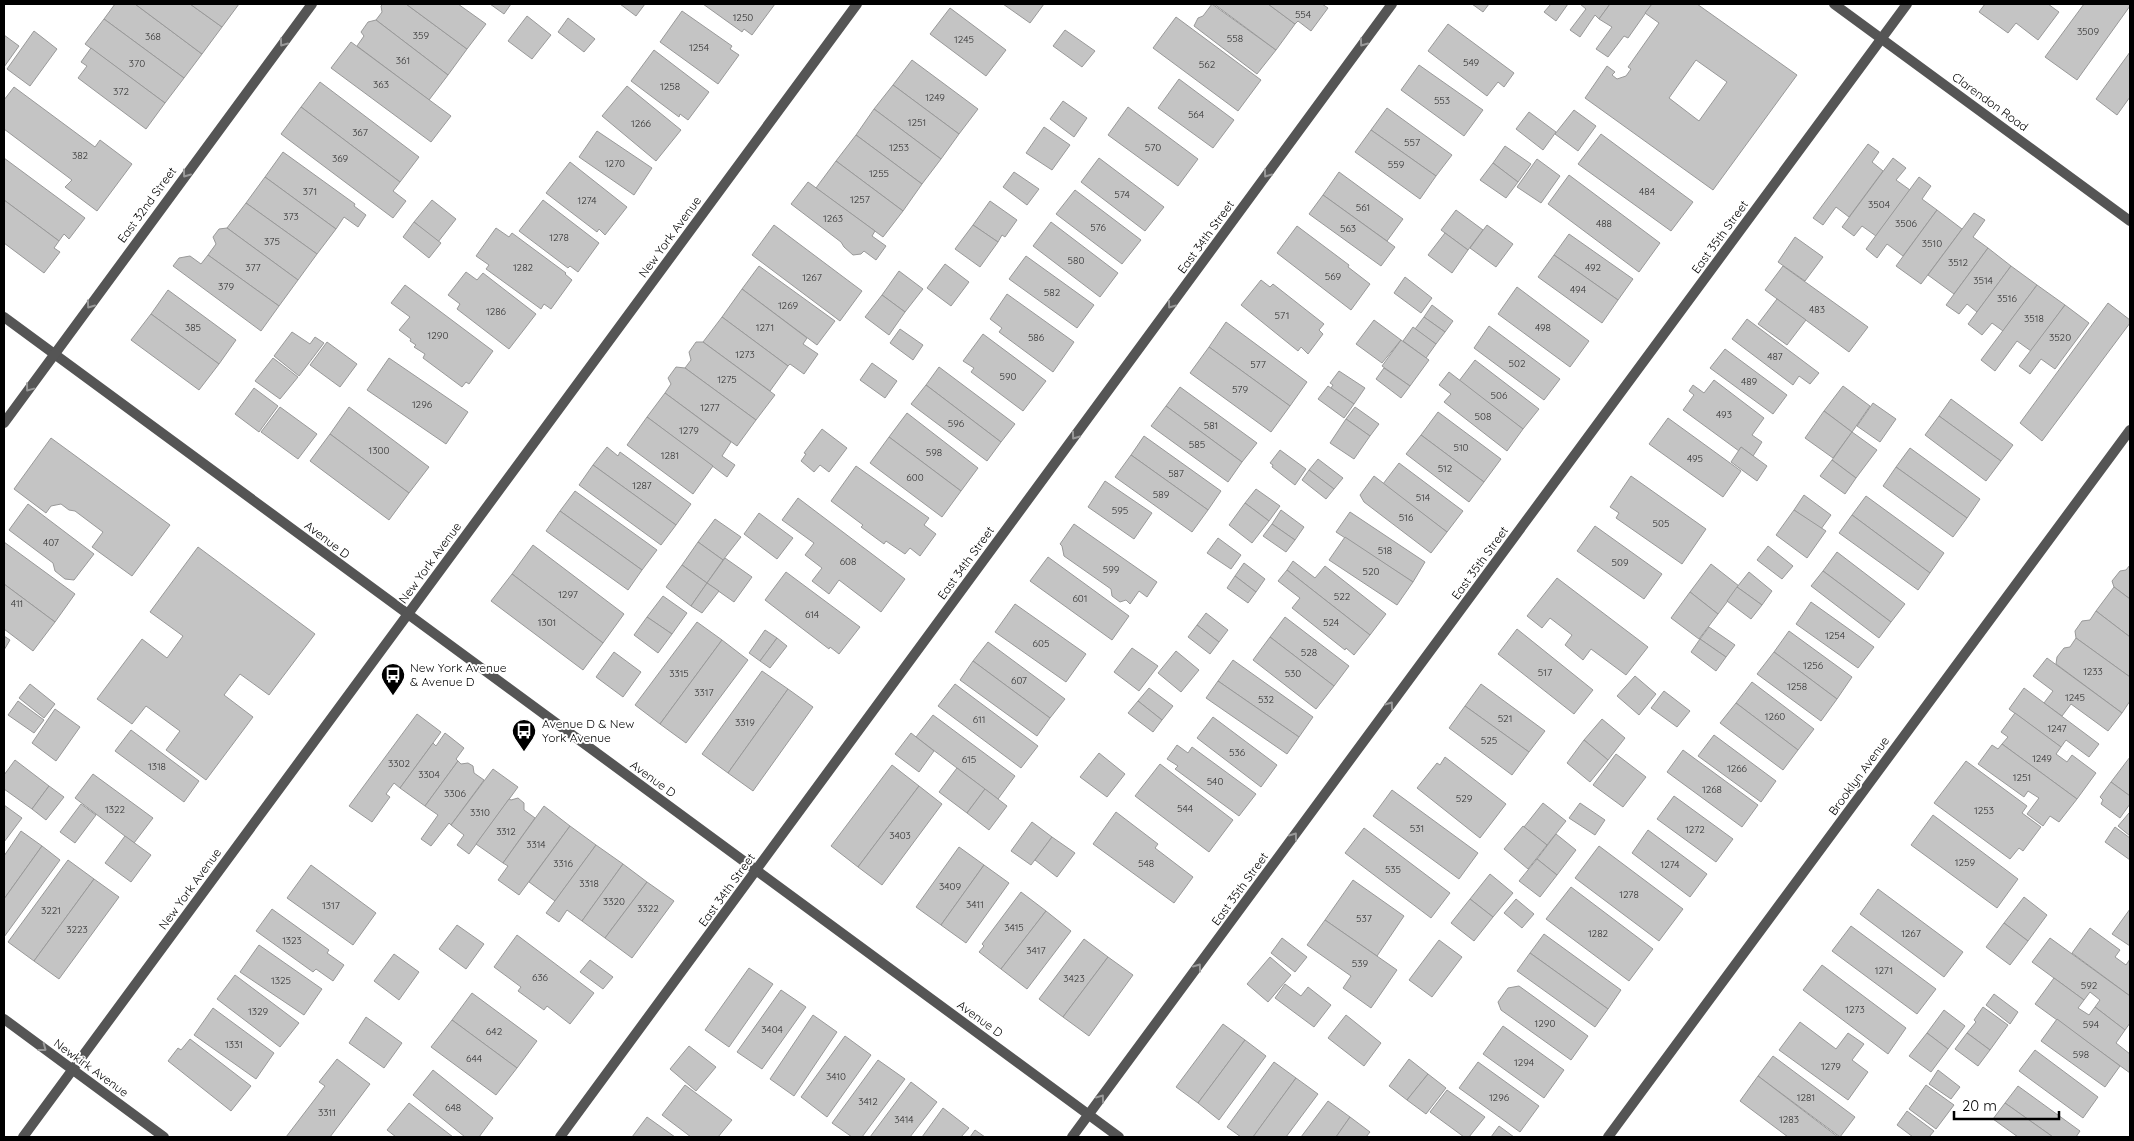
<svg xmlns="http://www.w3.org/2000/svg" width="2134" height="1141" font-family="Quicksand,sans-serif">
	<style>
		.building { fill: #c4c4c4; stroke: #999; fill-rule: evenodd }
		.lines { fill: none; stroke-linecap: round; stroke-linejoin: round }
		.minor { stroke: #555; stroke-width: 10 }
		.oneway { stroke: #999 }
		.labels { text-anchor: middle; stroke-width: 4; stroke-linejoin: round; paint-order: stroke }
		.number-label { font-size: 10px; fill: #313131 }
		.street-label { font-size: 12px; fill: #000; stroke: #fff }
		.poi-label { font-size: 12px; fill: #000; stroke: #fff; text-anchor: start }
	</style>
	<rect width="100%" height="100%" fill="#fff"/>
	<g class="building">
		<path d="M115 4H135L202 54 184 78 104 19Z"/>
		<path d="M135 4H190L222 27 202 54Z"/>
		<path d="M190 4H239L222 27Z"/>
		<path d="M383 4H406L467 49 448 75 376 20 382 12 381 6Z"/>
		<path d="M406 4H458L486 24 467 49Z"/>
		<path d="M490 4H511L504 14Z"/>
		<path d="M620 4H645L636 16Z"/>
		<path d="M703 4H775L752 35 744 29 742 32Z"/>
		<path d="M1003 4H1044L1030 23Z"/>
		<path d="M1212 4 1276 50 1257 74 1194 26 1198 18 1203 16Z"/>
		<path d="M1214 4H1268L1295 24 1276 50Z"/>
		<path d="M1268 4H1322L1328 8 1311 31 1298 21 1295 24Z"/>
		<path d="M1472 4H1489L1483 12Z"/>
		<path d="M1551 4H1568L1556 21 1544 12Z"/>
		<path d="M1580 4H1610L1599 19 1595 15 1580 37 1570 30 1586 9Z"/>
		<path d="M1610 4H1652L1628 38 1624 36 1608 57 1596 49 1612 27 1599 19Z"/>
		<path d="M1652 4H1697L1797 75 1713 190 1585 98 1607 66 1615 72 1612 75 1617 79 1626 76 1631 69 1628 67 1659 23 1645 13ZM1696 60 1727 82 1699 121 1669 98Z"/>
		<path d="M1985 4H2048L2059 12 2038 40 2016 23 2008 33 1979 12Z"/>
		<path d="M2084 4H2130V6L2077 80 2045 57Z"/>
		<path d="M950 8 1006 50 986 76 930 34Z"/>
		<path d="M682 11 732 46 730 49 739 55 718 84 660 42Z"/>
		<path d="M527 16 551 35 532 59 508 41Z"/>
		<path d="M1176 17 1261 80 1238 111 1153 48Z"/>
		<path d="M568 18 595 39 584 52 558 32Z"/>
		<path d="M104 19 184 78 165 103 85 44Z"/>
		<path d="M376 20 448 75 429 100 357 46 364 36 361 32 368 22Z"/>
		<path d="M1448 24 1514 73 1504 87 1498 82 1487 96 1428 51Z"/>
		<path d="M1065 30 1095 51 1082 67 1053 46Z"/>
		<path d="M34 31 57 49 30 86 7 69Z"/>
		<path d="M4 35 19 46 4 67Z"/>
		<path d="M351 42 451 116 431 142 331 68Z"/>
		<path d="M91 48 165 103 146 129 78 78 87 66 81 62Z"/>
		<path d="M654 50 709 92 688 120 680 114 679 117 631 81Z"/>
		<path d="M2130 52V97L2117 115 2096 99Z"/>
		<path d="M912 60 978 109 959 134 893 85Z"/>
		<path d="M1419 65 1483 110 1464 136 1401 90Z"/>
		<path d="M1179 79 1234 120 1213 148 1158 108Z"/>
		<path d="M320 82 419 157 400 182 301 107Z"/>
		<path d="M893 85 959 134 941 159 874 109Z"/>
		<path d="M627 86 681 130 656 161 602 116Z"/>
		<path d="M14 87 95 147 100 140 132 164 97 211 65 187 72 180 4 129V100Z"/>
		<path d="M1063 101 1087 118 1074 137 1050 119Z"/>
		<path d="M301 107 400 182 393 191 406 201 393 218 281 134Z"/>
		<path d="M1128 107 1198 159 1178 186 1108 135Z"/>
		<path d="M1387 108 1452 155 1436 176 1371 130Z"/>
		<path d="M874 109 941 159 922 184 856 135Z"/>
		<path d="M1574 110 1596 126 1578 151 1555 134Z"/>
		<path d="M1529 112 1556 132 1543 150 1516 129Z"/>
		<path d="M1044 127 1070 145 1052 170 1026 153Z"/>
		<path d="M1371 130 1436 176 1420 199 1355 152Z"/>
		<path d="M597 131 652 168 634 195 579 157Z"/>
		<path d="M1601 134 1693 202 1671 231 1578 164Z"/>
		<path d="M856 135 922 184 903 211 836 161Z"/>
		<path d="M1868 144 1879 152 1872 162 1883 171 1849 217 1836 207 1823 225 1813 218Z"/>
		<path d="M1505 146 1531 164 1518 182 1493 163Z"/>
		<path d="M283 152 355 204 354 206 366 215 358 227 344 217 336 229 265 177Z"/>
		<path d="M4 158 85 218 69 239 64 234 59 241 4 200Z"/>
		<path d="M1099 158 1164 207 1145 231 1081 182Z"/>
		<path d="M1893 158 1906 168 1896 180 1910 190 1876 236 1862 226 1854 236 1842 227Z"/>
		<path d="M1537 159 1560 176 1541 203 1517 187Z"/>
		<path d="M836 161 903 211 883 237 816 188Z"/>
		<path d="M570 162 627 207 605 235 599 229 597 232 546 193Z"/>
		<path d="M1493 163 1518 182 1506 198 1480 180Z"/>
		<path d="M1014 172 1039 189 1027 205 1003 187Z"/>
		<path d="M1339 172 1403 219 1387 241 1323 195Z"/>
		<path d="M1569 175 1660 243 1639 272 1548 204Z"/>
		<path d="M265 177 336 229 317 254 246 203Z"/>
		<path d="M1919 177 1931 186 1922 199 1937 210 1903 256 1887 244 1877 258 1866 249Z"/>
		<path d="M808 182 875 231 872 236 886 246 876 260 864 251 861 254 853 255 844 247 841 242 791 204Z"/>
		<path d="M1075 190 1141 240 1122 264 1056 214Z"/>
		<path d="M1323 195 1395 247 1381 266 1309 214Z"/>
		<path d="M4 200 59 241 54 248 60 252 44 273 4 243Z"/>
		<path d="M432 200 456 219 438 242 414 222Z"/>
		<path d="M543 200 599 243 578 272 570 266 568 268 519 231Z"/>
		<path d="M990 201 1017 220 1005 237 1002 235 998 242 973 225Z"/>
		<path d="M246 203 317 254 298 280 227 228Z"/>
		<path d="M1456 210 1483 230 1468 250 1441 230Z"/>
		<path d="M1937 210 1962 229 1921 284 1896 266Z"/>
		<path d="M1974 213 1985 220 1973 237 1988 248 1954 294 1928 275Z"/>
		<path d="M414 222 441 243 429 258 403 237Z"/>
		<path d="M1051 222 1118 273 1100 297 1033 246Z"/>
		<path d="M774 225 862 291 840 321 752 255Z"/>
		<path d="M973 225 998 242 980 267 955 249Z"/>
		<path d="M1487 225 1513 244 1496 267 1470 248Z"/>
		<path d="M1297 226 1349 265 1348 267 1370 284 1351 310 1277 253Z"/>
		<path d="M227 228 298 280 279 306 208 255 216 244 213 237 219 229Z"/>
		<path d="M496 228 509 237 512 233 566 273 565 274 572 280 551 309 544 304 541 309 486 269 489 265 476 256Z"/>
		<path d="M1445 233 1468 250 1452 273 1428 255Z"/>
		<path d="M1569 234 1633 279 1618 300 1554 255Z"/>
		<path d="M1795 237 1823 257 1805 281 1778 262Z"/>
		<path d="M1988 248 2011 266 1977 312 1967 304 1959 314 1946 305Z"/>
		<path d="M208 255 279 306 261 331 173 266 179 258 190 256 201 264Z"/>
		<path d="M1554 255 1618 300 1602 323 1538 277Z"/>
		<path d="M1026 256 1094 305 1077 328 1009 279Z"/>
		<path d="M945 264 969 282 951 306 927 288Z"/>
		<path d="M759 266 835 321 817 345 742 289Z"/>
		<path d="M1783 266 1868 327 1849 352 1765 290Z"/>
		<path d="M2011 266 2037 285 2003 331 1992 323 1982 335 1968 324Z"/>
		<path d="M899 271 923 289 905 312 882 295Z"/>
		<path d="M466 272 477 280 483 273 536 314 509 349 457 309 460 304 448 295Z"/>
		<path d="M1405 277 1432 298 1421 313 1394 293Z"/>
		<path d="M1261 280 1270 287 1273 284 1324 324 1319 330 1323 334 1308 354 1301 347 1298 351 1241 305Z"/>
		<path d="M405 285 493 351 469 384 466 382 462 387 423 358 425 354 414 347 416 345 410 341 411 339 399 330 410 317 391 303Z"/>
		<path d="M2037 285 2065 305 2031 351 2017 341 1995 371 1981 360Z"/>
		<path d="M1517 287 1589 341 1570 367 1498 314Z"/>
		<path d="M742 289 807 338 803 344 818 354 804 374 790 364 788 366 722 317Z"/>
		<path d="M168 290 236 340 219 364 151 314Z"/>
		<path d="M1007 294 1074 342 1053 372 999 332 1002 328 990 319Z"/>
		<path d="M882 295 905 312 889 335 865 317Z"/>
		<path d="M1777 299 1806 320 1787 345 1758 324Z"/>
		<path d="M2108 303 2130 320V323L2042 441 2020 423Z"/>
		<path d="M1432 305 1453 321 1445 332 1424 317Z"/>
		<path d="M2065 305 2089 323 2055 369 2041 359 2030 374 2019 366Z"/>
		<path d="M151 314 219 364 199 390 131 340Z"/>
		<path d="M722 317 788 366 770 391 703 342Z"/>
		<path d="M1424 317 1445 332 1436 344 1415 329Z"/>
		<path d="M1747 319 1819 373 1810 384 1799 376 1793 385 1732 339Z"/>
		<path d="M1374 320 1401 340 1382 363 1356 344Z"/>
		<path d="M1226 322 1307 382 1290 406 1209 347Z"/>
		<path d="M1489 326 1560 379 1544 400 1474 348Z"/>
		<path d="M1413 327 1436 344 1426 358 1403 341Z"/>
		<path d="M900 329 923 345 913 360 890 343Z"/>
		<path d="M292 332 310 344 315 337 324 343 299 376 274 356Z"/>
		<path d="M983 334 1046 381 1023 411 971 372 974 368 963 361Z"/>
		<path d="M1401 340 1429 360 1410 386 1382 366Z"/>
		<path d="M327 342 357 364 340 387 310 365Z"/>
		<path d="M696 342H703L775 395 756 420 685 368 691 360 689 352Z"/>
		<path d="M1209 347 1290 406 1271 432 1190 373Z"/>
		<path d="M1725 349 1787 395 1773 414 1710 368Z"/>
		<path d="M273 358 298 377 280 399 255 381Z"/>
		<path d="M389 358 468 412 446 444 367 390Z"/>
		<path d="M1475 360 1539 409 1523 429 1459 381Z"/>
		<path d="M872 363 897 381 885 398 860 380Z"/>
		<path d="M676 367 685 368 756 420 737 446 665 393 671 384 668 378Z"/>
		<path d="M939 367 1015 424 1001 442 926 385Z"/>
		<path d="M1384 368 1410 386 1401 398 1376 379Z"/>
		<path d="M1339 371 1365 388 1354 404 1331 388 1333 385 1330 383Z"/>
		<path d="M1449 372 1523 429 1507 451 1444 402 1451 394 1439 385Z"/>
		<path d="M1714 380 1764 418 1752 435 1762 442 1753 456 1741 447 1739 451 1683 410 1694 395 1689 391 1693 385 1704 393Z"/>
		<path d="M926 385 1001 442 987 461 911 404Z"/>
		<path d="M1328 386 1354 404 1344 418 1318 399Z"/>
		<path d="M1843 386 1870 406 1852 432 1824 411Z"/>
		<path d="M1180 387 1257 443 1242 462 1166 406Z"/>
		<path d="M254 388 278 406 259 432 235 414Z"/>
		<path d="M665 393 731 442 722 456 735 465 727 477 647 417Z"/>
		<path d="M1951 399 2013 445 2001 461 1939 416Z"/>
		<path d="M1873 403 1896 419 1880 442 1857 426Z"/>
		<path d="M1166 406 1242 462 1228 482 1151 426Z"/>
		<path d="M280 407 317 434 298 459 261 432Z"/>
		<path d="M349 407 429 467 409 493 330 434Z"/>
		<path d="M1355 407 1379 424 1370 436 1346 419Z"/>
		<path d="M1824 411 1852 432 1833 458 1805 438Z"/>
		<path d="M1438 412 1501 459 1484 482 1421 435Z"/>
		<path d="M907 413 978 468 961 491 889 437Z"/>
		<path d="M1939 416 2001 461 1986 481 1925 435Z"/>
		<path d="M647 417 713 466 693 494 627 445Z"/>
		<path d="M1668 418 1741 471 1723 497 1649 444Z"/>
		<path d="M1346 419 1370 436 1354 459 1330 443Z"/>
		<path d="M822 429 847 448 829 472 820 465 814 472 801 461 806 454 804 453Z"/>
		<path d="M1852 432 1877 450 1856 478 1832 460Z"/>
		<path d="M330 434 409 493 389 520 310 461Z"/>
		<path d="M1421 435 1484 482 1469 502 1406 454Z"/>
		<path d="M1144 436 1221 491 1208 510 1131 455Z"/>
		<path d="M889 437 961 491 942 517 870 463Z"/>
		<path d="M51 438 170 525 132 576 92 547 103 532 75 511 69 510 61 504 51 506 46 513 14 489Z"/>
		<path d="M607 447 618 456 620 452 691 504 676 525 593 465Z"/>
		<path d="M1741 447 1767 466 1757 481 1731 462Z"/>
		<path d="M1910 448 1980 499 1967 518 1896 467Z"/>
		<path d="M1280 450 1306 469 1295 485 1272 467 1273 465 1270 463Z"/>
		<path d="M1131 455 1208 510 1192 532 1115 477Z"/>
		<path d="M1318 459 1343 478 1334 489 1309 470Z"/>
		<path d="M1832 460 1856 478 1845 494 1820 476Z"/>
		<path d="M1399 463 1463 511 1447 532 1383 484Z"/>
		<path d="M593 465 676 525 661 545 579 485Z"/>
		<path d="M856 466 929 518 924 525 936 534 920 556 910 548 905 554 886 541 884 544 861 527 863 525 831 501Z"/>
		<path d="M1896 467 1967 518 1953 537 1883 486Z"/>
		<path d="M1309 470 1334 489 1326 499 1302 480Z"/>
		<path d="M1374 476 1447 532 1431 553 1364 502 1360 495Z"/>
		<path d="M1631 476 1706 529 1682 564 1616 518 1619 513 1610 507Z"/>
		<path d="M1105 481 1152 513 1134 539 1088 507Z"/>
		<path d="M1256 489 1280 506 1269 521 1245 503Z"/>
		<path d="M575 491 657 550 642 570 560 511Z"/>
		<path d="M1804 495 1831 515 1821 529 1794 510Z"/>
		<path d="M1866 496 1944 553 1930 573 1852 515Z"/>
		<path d="M798 498 905 579 881 612 839 580 829 594 812 581 822 568 805 555 814 543 782 520Z"/>
		<path d="M1245 503 1269 521 1252 543 1229 525Z"/>
		<path d="M28 504 94 554 74 580 65 579 55 571 53 563 9 530Z"/>
		<path d="M1281 510 1304 527 1295 540 1272 524Z"/>
		<path d="M1794 510 1826 531 1807 558 1776 535Z"/>
		<path d="M560 511 642 570 628 590 546 531Z"/>
		<path d="M1350 512 1425 562 1413 582 1336 532Z"/>
		<path d="M759 513 793 538 777 559 744 534Z"/>
		<path d="M1852 515 1930 573 1918 590 1839 533Z"/>
		<path d="M715 519 741 537 723 560 698 542Z"/>
		<path d="M1074 524 1157 582 1147 597 1139 591 1130 604 1126 600 1120 602 1112 596 1111 589 1064 556 1062 546 1060 544Z"/>
		<path d="M1272 524 1295 540 1286 552 1263 536Z"/>
		<path d="M1595 526 1662 574 1644 599 1577 551Z"/>
		<path d="M1345 537 1413 582 1397 605 1329 560Z"/>
		<path d="M1218 538 1241 555 1231 569 1207 553Z"/>
		<path d="M4 542 75 594 55 622 4 584Z"/>
		<path d="M698 542 723 560 707 583 682 565Z"/>
		<path d="M533 545 624 614 603 643 512 574Z"/>
		<path d="M1768 546 1793 566 1782 579 1757 560Z"/>
		<path d="M198 547 315 634 269 695 240 674 224 695 253 717 206 780 166 750 180 731 146 706 132 724 97 699 142 639 167 658 183 636 150 612Z"/>
		<path d="M1837 552 1905 604 1891 622 1823 571Z"/>
		<path d="M1048 557 1129 616 1112 640 1030 581Z"/>
		<path d="M725 558 752 577 734 602 707 583Z"/>
		<path d="M1293 561 1315 578 1325 566 1386 614 1370 635 1287 570Z"/>
		<path d="M1244 563 1265 579 1256 592 1235 576Z"/>
		<path d="M1711 564 1739 586 1718 614 1690 592Z"/>
		<path d="M682 565 707 583 691 606 666 587Z"/>
		<path d="M2130 565V599L2114 587 2112 581 2120 571 2126 570Z"/>
		<path d="M1287 570 1370 635 1354 655 1346 648 1345 650 1292 608 1300 598 1278 581Z"/>
		<path d="M1823 571 1891 622 1879 638 1811 586Z"/>
		<path d="M786 572 860 627 839 654 830 647 829 649 765 600Z"/>
		<path d="M1749 572 1772 591 1762 605 1737 587Z"/>
		<path d="M512 574 603 643 583 670 491 601Z"/>
		<path d="M1235 576 1256 592 1248 603 1227 588Z"/>
		<path d="M1557 578 1648 647 1626 675 1591 649 1583 660 1565 645 1572 635 1550 618 1542 628 1527 616Z"/>
		<path d="M707 583 719 591 702 613 691 606Z"/>
		<path d="M4 584 55 622 33 651 4 629Z"/>
		<path d="M1737 587 1762 605 1751 619 1727 601Z"/>
		<path d="M2114 587 2130 599V637L2096 611Z"/>
		<path d="M1690 592 1718 614 1699 639 1671 618Z"/>
		<path d="M663 596 687 613 672 634 647 617Z"/>
		<path d="M1811 602 1874 647 1858 668 1796 624Z"/>
		<path d="M1015 604 1086 654 1066 682 995 632Z"/>
		<path d="M2096 611 2130 637V677L2076 638 2075 631 2082 621 2090 620Z"/>
		<path d="M1206 613 1228 630 1219 642 1197 625Z"/>
		<path d="M647 617 672 634 658 653 634 635Z"/>
		<path d="M1285 617 1349 666 1334 686 1270 637Z"/>
		<path d="M697 622 722 640 660 724 635 705Z"/>
		<path d="M1197 625 1219 642 1210 654 1188 637Z"/>
		<path d="M1709 627 1735 645 1726 657 1700 639Z"/>
		<path d="M1517 629 1593 690 1574 714 1498 654Z"/>
		<path d="M765 630 777 638 760 661 749 653Z"/>
		<path d="M1789 631 1852 677 1837 699 1774 652Z"/>
		<path d="M4 636 10 640 4 650Z"/>
		<path d="M1270 637 1334 686 1316 709 1253 660Z"/>
		<path d="M777 638 787 646 770 668 760 661Z"/>
		<path d="M2076 638 2130 677V701L2122 713 2056 664 2057 657 2064 648 2070 647Z"/>
		<path d="M1700 639 1726 657 1716 671 1691 652Z"/>
		<path d="M722 640 748 660 686 743 660 724Z"/>
		<path d="M988 642 1065 699 1050 718 973 661Z"/>
		<path d="M1132 648 1158 666 1139 691 1114 672Z"/>
		<path d="M1176 651 1199 670 1181 692 1158 673Z"/>
		<path d="M614 652 641 672 623 697 596 677Z"/>
		<path d="M1774 652 1837 699 1821 721 1757 674Z"/>
		<path d="M2047 658 2122 713 2108 731 2071 704 2062 716 2044 703 2053 691 2033 676Z"/>
		<path d="M1233 660 1313 717 1299 737 1218 681Z"/>
		<path d="M973 661 1050 718 1037 736 960 680Z"/>
		<path d="M762 671 788 689 728 773 702 754Z"/>
		<path d="M1635 676 1656 694 1639 715 1617 696Z"/>
		<path d="M1218 681 1299 737 1287 754 1206 698Z"/>
		<path d="M1752 682 1814 729 1798 750 1736 703Z"/>
		<path d="M30 684 55 704 44 718 19 698Z"/>
		<path d="M955 684 1038 746 1021 768 938 706Z"/>
		<path d="M1481 684 1545 731 1529 752 1465 706Z"/>
		<path d="M1149 688 1173 706 1162 720 1138 701Z"/>
		<path d="M2024 688 2099 744 2089 757 2066 740 2061 747 2009 709Z"/>
		<path d="M788 689 813 707 753 791 728 773Z"/>
		<path d="M1664 691 1690 711 1677 727 1651 708Z"/>
		<path d="M18 701 44 720 34 733 8 715Z"/>
		<path d="M1138 701 1162 720 1153 732 1128 713Z"/>
		<path d="M1736 703 1798 750 1783 770 1720 723Z"/>
		<path d="M1465 706 1529 752 1512 775 1449 728Z"/>
		<path d="M55 709 80 727 56 761 32 743Z"/>
		<path d="M2015 713 2061 747 2056 754 2067 762 2072 755 2096 773 2077 799 2002 744 2008 737 2001 732Z"/>
		<path d="M417 714 441 732 400 788 394 783 386 794 390 797 372 822 349 806Z"/>
		<path d="M933 715 1015 776 998 799 916 737Z"/>
		<path d="M1213 717 1277 765 1261 787 1197 738Z"/>
		<path d="M1602 719 1625 738 1608 760 1584 740Z"/>
		<path d="M131 730 199 781 184 802 115 751Z"/>
		<path d="M445 733 464 748 456 759 458 761 425 806 400 788 433 743 436 746Z"/>
		<path d="M911 733 934 751 919 772 895 754Z"/>
		<path d="M1714 735 1776 781 1761 802 1698 756Z"/>
		<path d="M1584 740 1608 760 1590 782 1567 763Z"/>
		<path d="M2002 744 2077 799 2059 822 2050 816 2043 826 2027 814 2039 798 2028 791 2024 797 1978 764 1992 745 1998 749Z"/>
		<path d="M1177 745 1188 753 1192 747 1256 794 1239 816 1175 769 1178 766 1167 759Z"/>
		<path d="M1683 750 1758 805 1742 827 1667 772Z"/>
		<path d="M1099 753 1125 774 1107 797 1080 777Z"/>
		<path d="M1616 754 1646 777 1623 807 1593 785Z"/>
		<path d="M1445 757 1506 804 1480 838 1417 788 1437 763 1440 765Z"/>
		<path d="M2130 757V796L2111 782Z"/>
		<path d="M15 760 49 786 32 809 4 789V775Z"/>
		<path d="M458 761 461 764 468 763 473 766 474 773 484 780 451 825 449 823 431 846 421 839 438 815 425 806Z"/>
		<path d="M1966 761 2027 806 2022 813 2041 827 2023 851 2019 848 2010 859 1934 803Z"/>
		<path d="M1160 764 1233 820 1209 852 1135 796Z"/>
		<path d="M892 765 919 786 858 867 831 846Z"/>
		<path d="M957 768 985 789 967 813 939 792Z"/>
		<path d="M493 769 518 787 469 854 457 845 464 835 451 825Z"/>
		<path d="M93 774 153 818 134 843 75 798Z"/>
		<path d="M2111 782 2130 796V804L2120 818 2101 804 2103 800 2100 797Z"/>
		<path d="M49 786 64 797 46 820 32 809Z"/>
		<path d="M919 786 942 804 882 885 858 867Z"/>
		<path d="M985 789 1007 806 989 830 967 813Z"/>
		<path d="M1392 790 1478 853 1459 879 1373 816Z"/>
		<path d="M1674 796 1733 839 1716 862 1657 819Z"/>
		<path d="M518 798 524 803V810L535 818 503 863 476 844 509 799 511 800Z"/>
		<path d="M1543 803 1566 821 1547 845 1524 827Z"/>
		<path d="M1580 803 1605 820 1595 835 1569 818Z"/>
		<path d="M81 804 96 815 75 843 60 832Z"/>
		<path d="M4 805 22 818 4 842Z"/>
		<path d="M544 806 570 826 519 895 498 880 508 866 503 863Z"/>
		<path d="M1116 812 1158 844 1155 848 1193 877 1174 903 1093 844Z"/>
		<path d="M2129 813 2130 814V836L2118 826Z"/>
		<path d="M1933 815 2018 879 1997 908 1911 845Z"/>
		<path d="M1032 822 1052 837 1031 865 1011 851Z"/>
		<path d="M570 826 596 845 555 901 529 882Z"/>
		<path d="M1523 826 1547 845 1528 869 1504 849Z"/>
		<path d="M2115 827 2130 838V860L2105 842Z"/>
		<path d="M1364 828 1450 893 1431 918 1345 853Z"/>
		<path d="M1648 830 1707 874 1690 897 1632 853Z"/>
		<path d="M21 831 42 846 4 899V856Z"/>
		<path d="M1556 834 1576 850 1557 875 1537 859Z"/>
		<path d="M125 836 151 855 131 882 105 863Z"/>
		<path d="M1052 837 1075 853 1057 877 1035 860Z"/>
		<path d="M596 845 623 864 582 921 567 910 559 922 546 913Z"/>
		<path d="M42 846 60 860 4 937V899Z"/>
		<path d="M1599 846 1683 909 1659 941 1575 878Z"/>
		<path d="M959 847 984 865 941 925 916 907Z"/>
		<path d="M1537 859 1557 875 1540 897 1519 881Z"/>
		<path d="M68 860 94 879 34 961 8 942Z"/>
		<path d="M623 864 647 882 605 938 582 921Z"/>
		<path d="M311 865 376 913 353 945 287 898Z"/>
		<path d="M984 865 1009 883 966 943 941 925Z"/>
		<path d="M1490 874 1513 893 1493 917 1470 899Z"/>
		<path d="M94 879 119 897 59 979 34 961Z"/>
		<path d="M1353 880 1404 916 1377 956 1325 920Z"/>
		<path d="M647 882 674 901 632 958 605 938Z"/>
		<path d="M1571 887 1653 949 1629 981 1546 919Z"/>
		<path d="M1878 889 1963 952 1944 977 1860 914Z"/>
		<path d="M1021 892 1046 911 1001 969 979 952 984 946 982 944Z"/>
		<path d="M2024 897 2047 915 2028 941 2004 923Z"/>
		<path d="M1470 899 1493 917 1474 941 1451 923Z"/>
		<path d="M1516 899 1534 914 1522 928 1504 913Z"/>
		<path d="M272 909 329 950 327 953 344 965 333 981 316 969 313 972 256 931Z"/>
		<path d="M2130 909V946L2112 934Z"/>
		<path d="M1046 911 1071 931 1027 989 1001 969Z"/>
		<path d="M1325 920 1397 970 1371 1008 1343 988 1351 976 1307 945Z"/>
		<path d="M2004 923 2028 941 2010 965 1986 947Z"/>
		<path d="M457 925 484 944 466 969 439 949Z"/>
		<path d="M1851 926 1936 989 1917 1014 1832 951Z"/>
		<path d="M2090 928 2120 950 2115 957 2126 965 2130 959V996L2072 953Z"/>
		<path d="M1544 934 1621 990 1608 1009 1530 953Z"/>
		<path d="M517 935 594 993 570 1024 547 1006 544 1010 518 991 521 987 494 967Z"/>
		<path d="M1282 938 1307 957 1295 972 1271 953Z"/>
		<path d="M2050 938 2130 996V1023L2125 1030 2095 1007 2100 1000 2090 992 2084 1000 2032 962Z"/>
		<path d="M1084 939 1108 957 1063 1017 1039 999Z"/>
		<path d="M1439 940 1462 957 1432 997 1409 980Z"/>
		<path d="M259 945 322 989 304 1015 240 972Z"/>
		<path d="M1530 953 1608 1009 1595 1027 1517 971Z"/>
		<path d="M394 954 419 972 399 1000 374 981Z"/>
		<path d="M1108 957 1133 975 1089 1036 1063 1017Z"/>
		<path d="M1270 957 1291 975 1268 1002 1247 984Z"/>
		<path d="M590 960 613 977 603 989 580 972Z"/>
		<path d="M1822 965 1906 1028 1888 1054 1803 990Z"/>
		<path d="M749 968 773 984 729 1047 705 1030Z"/>
		<path d="M235 975 299 1023 280 1047 217 999Z"/>
		<path d="M2054 978 2084 1000 2078 1008 2089 1015 2095 1007 2125 1030 2116 1043 2130 1054V1073L2035 1004Z"/>
		<path d="M1285 984 1301 996 1308 987 1331 1005 1314 1027 1275 998Z"/>
		<path d="M1519 986 1588 1036 1571 1060 1501 1010 1498 1002 1508 988Z"/>
		<path d="M781 990 806 1007 762 1069 737 1052Z"/>
		<path d="M472 993 537 1041 517 1068 452 1020Z"/>
		<path d="M1994 994 2018 1012 2010 1024 1986 1005Z"/>
		<path d="M1983 1007 2008 1025 1990 1050 1967 1033 1976 1022 1974 1020Z"/>
		<path d="M213 1008 274 1053 256 1079 194 1035Z"/>
		<path d="M1944 1010 1965 1026 1948 1049 1927 1033Z"/>
		<path d="M813 1015 837 1032 794 1096 770 1079Z"/>
		<path d="M1346 1015 1381 1043 1364 1066 1328 1038Z"/>
		<path d="M366 1017 402 1043 384 1068 349 1043Z"/>
		<path d="M2057 1019 2120 1066 2105 1087 2041 1041Z"/>
		<path d="M452 1020 517 1068 496 1095 431 1047Z"/>
		<path d="M1800 1022 1836 1049 1848 1033 1864 1044 1852 1060 1868 1072 1848 1100 1779 1050Z"/>
		<path d="M1223 1024 1245 1040 1198 1103 1176 1087Z"/>
		<path d="M1503 1026 1564 1070 1544 1098 1483 1054Z"/>
		<path d="M1927 1033 1948 1049 1931 1072 1909 1056Z"/>
		<path d="M1967 1033 1990 1050 1978 1066 1955 1049Z"/>
		<path d="M845 1036 871 1055 827 1117 801 1097Z"/>
		<path d="M190 1039 251 1086 231 1111 168 1061 178 1048 181 1050Z"/>
		<path d="M1245 1040 1266 1056 1219 1120 1198 1103Z"/>
		<path d="M689 1046 716 1067 696 1091 670 1069Z"/>
		<path d="M2035 1050 2098 1097 2083 1118 2019 1071Z"/>
		<path d="M1773 1056 1855 1117 1840 1137 1758 1076Z"/>
		<path d="M337 1059 370 1084 330 1137H286L325 1086 319 1082Z"/>
		<path d="M1409 1059 1428 1074 1407 1100 1389 1086Z"/>
		<path d="M878 1060 905 1079 862 1137H852L832 1123Z"/>
		<path d="M1274 1062 1296 1078 1253 1137H1241L1227 1127Z"/>
		<path d="M1478 1062 1539 1106 1520 1132 1459 1088Z"/>
		<path d="M433 1070 493 1118 479 1137H465L413 1095Z"/>
		<path d="M1938 1070 1960 1087 1951 1099 1929 1084Z"/>
		<path d="M1428 1074 1446 1088 1426 1114 1407 1100Z"/>
		<path d="M1758 1076 1838 1137H1788L1740 1101Z"/>
		<path d="M1296 1078 1318 1094 1286 1137H1253Z"/>
		<path d="M911 1082 937 1102 910 1137H870Z"/>
		<path d="M685 1085 732 1120 718 1137H691L662 1115Z"/>
		<path d="M1926 1085 1954 1105 1936 1129 1909 1109Z"/>
		<path d="M2018 1086 2080 1131 2076 1137H2053L2005 1103Z"/>
		<path d="M1447 1090 1485 1117 1469 1137H1464L1430 1112Z"/>
		<path d="M1328 1101 1350 1117 1336 1137H1301Z"/>
		<path d="M409 1103 453 1137H396L387 1130Z"/>
		<path d="M2005 1103 2053 1137H2018L1993 1119Z"/>
		<path d="M943 1108 969 1128 961 1137H922Z"/>
		<path d="M1907 1111 1934 1131 1929 1137H1913L1897 1125Z"/>
		<path d="M647 1117 675 1137H632Z"/>
		<path d="M1350 1117 1370 1132 1366 1137H1336Z"/>
		<path d="M1499 1126 1514 1137H1491Z"/>
		<path d="M975 1130 985 1137H970Z"/>
	</g>
	<g class="lines">
		<g class="minor">
			<path d="M1834 4 2130 221"/>
			<path d="M4 317 1119 1137"/>
			<path d="M4 423 312 4"/>
			<path d="M4 1019 164 1137"/>
			<path d="M23 1137 857 4"/>
			<path d="M560 1137 1392 4"/>
			<path d="M1072 1137 1907 4"/>
			<path d="M1608 1137 2130 430"/>
		</g>
	</g>
	<defs><path id="oneway-chevron" d="M-2-3.5L2.5 0L-2 3.5" fill="none" stroke-width="1.6" stroke-linecap="round" stroke-linejoin="round" transform="scale(1.25)"/></defs>
	<g class="oneway">
		<use href="#oneway-chevron" transform="translate(283 43) rotate(126)"/>
		<use href="#oneway-chevron" transform="translate(1363 43) rotate(126)"/>
		<use href="#oneway-chevron" transform="translate(186 174) rotate(126)"/>
		<use href="#oneway-chevron" transform="translate(1267 174) rotate(126)"/>
		<use href="#oneway-chevron" transform="translate(90 305) rotate(125)"/>
		<use href="#oneway-chevron" transform="translate(1171 305) rotate(126)"/>
		<use href="#oneway-chevron" transform="translate(29 388) rotate(127)"/>
		<use href="#oneway-chevron" transform="translate(1075 436) rotate(126)"/>
		<use href="#oneway-chevron" transform="translate(1390 705) rotate(-54)"/>
		<use href="#oneway-chevron" transform="translate(1294 836) rotate(-54)"/>
		<use href="#oneway-chevron" transform="translate(1198 967) rotate(-54)"/>
		<use href="#oneway-chevron" transform="translate(43 1048) rotate(37)"/>
		<use href="#oneway-chevron" transform="translate(1101 1098) rotate(-54)"/>
	</g>
	<defs>
		<g id="bus-pin" transform="scale(1.25)"><path d="M0 17L-7.5 6A9.5 9.5 0 1 1 7.5 6Z" fill="#000" stroke="#fff"/><path d="M-5-6H5V4H4V6H2V4H-2V6H-4V4H-5ZM-3.5-4V0h7V-4ZM-3.5 1.2v1.5H-2V1.2ZM2 1.2v1.5H3.5V1.2Z" fill="#fff"/></g>
	</defs>
	<g fill-rule="evenodd">
		<use href="#bus-pin" x="393" y="675"/>
		<use href="#bus-pin" x="524" y="731"/>
	</g>
	<g class="labels">
		<g class="number-label">
			<text x="1303" y="18">554</text>
			<text x="743" y="21">1250</text>
			<text x="2088" y="35">3509</text>
			<text x="421" y="39">359</text>
			<text x="153" y="40">368</text>
			<text x="1235" y="42">558</text>
			<text x="964" y="43">1245</text>
			<text x="699" y="51">1254</text>
			<text x="403" y="64">361</text>
			<text x="1471" y="66">549</text>
			<text x="137" y="67">370</text>
			<text x="1207" y="68">562</text>
			<text x="381" y="88">363</text>
			<text x="670" y="90">1258</text>
			<text x="121" y="95">372</text>
			<text x="935" y="101">1249</text>
			<text x="1442" y="104">553</text>
			<text x="1196" y="118">564</text>
			<text x="917" y="126">1251</text>
			<text x="641" y="127">1266</text>
			<text x="360" y="136">367</text>
			<text x="1412" y="146">557</text>
			<text x="899" y="151">1253</text>
			<text x="1153" y="151">570</text>
			<text x="80" y="159">382</text>
			<text x="340" y="162">369</text>
			<text x="615" y="167">1270</text>
			<text x="1396" y="168">559</text>
			<text x="879" y="177">1255</text>
			<text x="310" y="195">371</text>
			<text x="1647" y="195">484</text>
			<text x="1122" y="198">574</text>
			<text x="860" y="203">1257</text>
			<text x="587" y="204">1274</text>
			<text x="1879" y="208">3504</text>
			<text x="1363" y="211">561</text>
			<text x="291" y="220">373</text>
			<text x="833" y="222">1263</text>
			<text x="1604" y="227">488</text>
			<text x="1906" y="227">3506</text>
			<text x="1098" y="231">576</text>
			<text x="1348" y="232">563</text>
			<text x="559" y="241">1278</text>
			<text x="272" y="245">375</text>
			<text x="1932" y="247">3510</text>
			<text x="1076" y="264">580</text>
			<text x="1958" y="266">3512</text>
			<text x="253" y="271">377</text>
			<text x="523" y="271">1282</text>
			<text x="1593" y="271">492</text>
			<text x="1333" y="280">569</text>
			<text x="812" y="281">1267</text>
			<text x="1983" y="284">3514</text>
			<text x="226" y="290">379</text>
			<text x="1578" y="293">494</text>
			<text x="1052" y="296">582</text>
			<text x="2007" y="302">3516</text>
			<text x="788" y="309">1269</text>
			<text x="1817" y="313">483</text>
			<text x="496" y="315">1286</text>
			<text x="1282" y="319">571</text>
			<text x="2034" y="322">3518</text>
			<text x="193" y="331">385</text>
			<text x="765" y="331">1271</text>
			<text x="1543" y="331">498</text>
			<text x="438" y="339">1290</text>
			<text x="1036" y="341">586</text>
			<text x="2060" y="341">3520</text>
			<text x="745" y="358">1273</text>
			<text x="1775" y="360">487</text>
			<text x="1517" y="367">502</text>
			<text x="1258" y="368">577</text>
			<text x="1008" y="380">590</text>
			<text x="727" y="383">1275</text>
			<text x="1749" y="385">489</text>
			<text x="1240" y="393">579</text>
			<text x="1499" y="399">506</text>
			<text x="422" y="408">1296</text>
			<text x="710" y="411">1277</text>
			<text x="1724" y="418">493</text>
			<text x="1483" y="420">508</text>
			<text x="956" y="427">596</text>
			<text x="1211" y="429">581</text>
			<text x="689" y="434">1279</text>
			<text x="1197" y="448">585</text>
			<text x="1461" y="451">510</text>
			<text x="379" y="454">1300</text>
			<text x="934" y="456">598</text>
			<text x="670" y="459">1281</text>
			<text x="1695" y="462">495</text>
			<text x="1445" y="472">512</text>
			<text x="1176" y="477">587</text>
			<text x="915" y="481">600</text>
			<text x="642" y="489">1287</text>
			<text x="1161" y="498">589</text>
			<text x="1423" y="501">514</text>
			<text x="1120" y="514">595</text>
			<text x="1406" y="521">516</text>
			<text x="1661" y="527">505</text>
			<text x="51" y="546">407</text>
			<text x="1385" y="554">518</text>
			<text x="848" y="565">608</text>
			<text x="1620" y="566">509</text>
			<text x="1111" y="573">599</text>
			<text x="1371" y="575">520</text>
			<text x="568" y="598">1297</text>
			<text x="1342" y="600">522</text>
			<text x="1080" y="602">601</text>
			<text x="17" y="607">411</text>
			<text x="812" y="618">614</text>
			<text x="547" y="626">1301</text>
			<text x="1331" y="626">524</text>
			<text x="1835" y="639">1254</text>
			<text x="1041" y="647">605</text>
			<text x="1309" y="656">528</text>
			<text x="1813" y="669">1256</text>
			<text x="2093" y="675">1233</text>
			<text x="1545" y="676">517</text>
			<text x="679" y="677">3315</text>
			<text x="1293" y="677">530</text>
			<text x="1019" y="684">607</text>
			<text x="1797" y="690">1258</text>
			<text x="704" y="696">3317</text>
			<text x="2075" y="701">1245</text>
			<text x="1266" y="703">532</text>
			<text x="1775" y="720">1260</text>
			<text x="1505" y="722">521</text>
			<text x="979" y="723">611</text>
			<text x="745" y="726">3319</text>
			<text x="2057" y="732">1247</text>
			<text x="1489" y="744">525</text>
			<text x="1237" y="756">536</text>
			<text x="2042" y="762">1249</text>
			<text x="969" y="763">615</text>
			<text x="399" y="767">3302</text>
			<text x="157" y="770">1318</text>
			<text x="1737" y="772">1266</text>
			<text x="429" y="778">3304</text>
			<text x="2022" y="781">1251</text>
			<text x="1215" y="785">540</text>
			<text x="1712" y="793">1268</text>
			<text x="455" y="797">3306</text>
			<text x="1464" y="802">529</text>
			<text x="1185" y="812">544</text>
			<text x="115" y="813">1322</text>
			<text x="1984" y="814">1253</text>
			<text x="480" y="816">3310</text>
			<text x="1417" y="832">531</text>
			<text x="1695" y="833">1272</text>
			<text x="506" y="835">3312</text>
			<text x="900" y="839">3403</text>
			<text x="536" y="848">3314</text>
			<text x="1965" y="866">1259</text>
			<text x="563" y="867">3316</text>
			<text x="1146" y="867">548</text>
			<text x="1670" y="868">1274</text>
			<text x="1393" y="873">535</text>
			<text x="589" y="887">3318</text>
			<text x="950" y="890">3409</text>
			<text x="1629" y="898">1278</text>
			<text x="614" y="905">3320</text>
			<text x="975" y="908">3411</text>
			<text x="331" y="909">1317</text>
			<text x="648" y="912">3322</text>
			<text x="51" y="914">3221</text>
			<text x="1364" y="922">537</text>
			<text x="1014" y="931">3415</text>
			<text x="77" y="933">3223</text>
			<text x="1598" y="937">1282</text>
			<text x="1911" y="937">1267</text>
			<text x="292" y="944">1323</text>
			<text x="1036" y="954">3417</text>
			<text x="1360" y="967">539</text>
			<text x="1884" y="974">1271</text>
			<text x="540" y="981">636</text>
			<text x="1074" y="982">3423</text>
			<text x="281" y="984">1325</text>
			<text x="2089" y="989">592</text>
			<text x="1855" y="1013">1273</text>
			<text x="258" y="1015">1329</text>
			<text x="1545" y="1027">1290</text>
			<text x="2091" y="1028">594</text>
			<text x="772" y="1033">3404</text>
			<text x="494" y="1035">642</text>
			<text x="234" y="1048">1331</text>
			<text x="2081" y="1058">598</text>
			<text x="474" y="1062">644</text>
			<text x="1524" y="1066">1294</text>
			<text x="1831" y="1070">1279</text>
			<text x="836" y="1080">3410</text>
			<text x="1499" y="1101">1296</text>
			<text x="1806" y="1101">1281</text>
			<text x="868" y="1105">3412</text>
			<text x="453" y="1111">648</text>
			<text x="327" y="1116">3311</text>
			<text x="904" y="1123">3414</text>
			<text x="1789" y="1123">1283</text>
		</g>
		<g class="street-label">
			<text transform="translate(1990 102) rotate(36)" y="4">Clarendon Road</text>
			<text transform="translate(147 205) rotate(-54)" y="4">East 32nd Street</text>
			<text transform="translate(670 237) rotate(-54)" y="4">New York Avenue</text>
			<text transform="translate(1206 237) rotate(-54)" y="4">East 34th Street</text>
			<text transform="translate(1720 237) rotate(-54)" y="4">East 35th Street</text>
			<text transform="translate(327 540) rotate(37)" y="4">Avenue D</text>
			<text transform="translate(430 563) rotate(-54)" y="4">New York Avenue</text>
			<text transform="translate(966 563) rotate(-54)" y="4">East 34th Street</text>
			<text transform="translate(1480 563) rotate(-54)" y="4">East 35th Street</text>
			<text transform="translate(1859 776) rotate(-54)" y="4">Brooklyn Avenue</text>
			<text transform="translate(653 779) rotate(36)" y="4">Avenue D</text>
			<text transform="translate(190 889) rotate(-54)" y="4">New York Avenue</text>
			<text transform="translate(1240 889) rotate(-54)" y="4">East 35th Street</text>
			<text transform="translate(727 890) rotate(-54)" y="4">East 34th Street</text>
			<text transform="translate(980 1019) rotate(36)" y="4">Avenue D</text>
			<text transform="translate(91 1068) rotate(36)" y="4">Newkirk Avenue</text>
		</g>
		<g class="poi-label">
			<text x="410" y="672">New York Avenue<tspan x="410" dy="14">&amp; Avenue D</tspan></text>
			<text x="542" y="728">Avenue D &amp; New<tspan x="542" dy="14">York Avenue</tspan></text>
		</g>
	</g>
	<rect width="2134" height="1141" fill="none" stroke="#000000" stroke-width="10"/>
	<path d="M1954 1111v8h105v-8" fill="none" stroke="#000000" stroke-width="2.5"/>
	<text x="1962" y="1111" font-size="15" fill="#000000" stroke="#ffffff" stroke-width="4" paint-order="stroke">20 m</text>
</svg>
